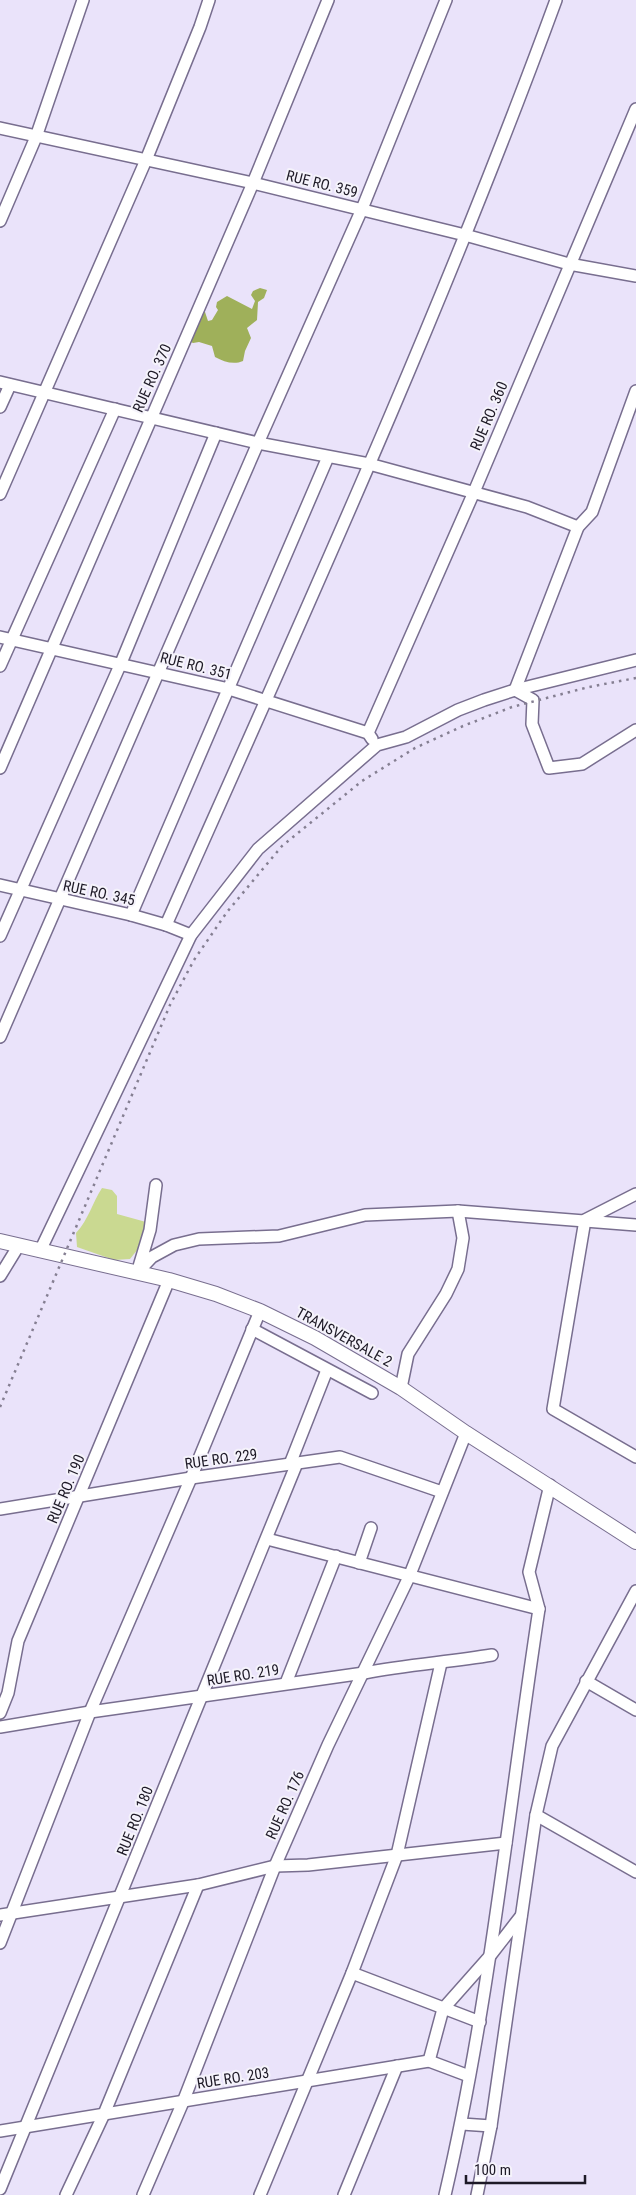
<svg xmlns="http://www.w3.org/2000/svg" width="636" height="2195" font-family="'Roboto Condensed',sans-serif">
	<style>
		.green { fill: #cad991 }
		.forest { fill: #9fb05a }
		.lines { fill: none; stroke-linecap: round; stroke-linejoin: round }
		.minor-casing { stroke: #786e8f; stroke-width: 14 }
		.major-casing { stroke: #786e8f; stroke-width: 16 }
		.minor { stroke: #fff; stroke-width: 11 }
		.major { stroke: #fff; stroke-width: 14 }
		.rail { stroke: #857f92; stroke-width: 2.5; stroke-dasharray: 2.5 5; stroke-linecap: butt }
		.labels { text-anchor: middle; stroke-width: 4; stroke-linejoin: round; paint-order: stroke }
		.street-label { font-size: 15px; fill: #1e1a27; stroke: #f5f3fb }
	</style>
	<rect width="100%" height="100%" fill="#eae3fa"/>
	<path class="green" d="M102 1188 112 1190 117 1196V1214L146 1222C150 1236 139 1248 130 1259L114 1260 77 1247 76 1233C89 1219 92 1203 102 1188Z"/>
	<path class="forest" d="M260 288 267 290 264 298 258 302 257 320 247 328 251 338 245 351 243 361C234 365 224 362 215 357L212 346 199 342 193 343 189 341 201 312H205L208 321 212 320 218 310 216 307 217 302 227 296 252 309 255 301 251 295 253 291Z"/>
	<g class="lines">
		<g class="minor-casing">
			<g id="minor">
				<path d="M0 128 253 183 465 235 569 264 636 276"/>
				<path d="M0 221 36 137 83 0"/>
				<path d="M0 382 258 443 369 464 527 507 578 527"/>
				<path d="M636 391 592 512 578 527 515 690 533 700 532 724 549 768 582 764 636 730"/>
				<path d="M0 407 10 385"/>
				<path d="M0 494 146 160 200 27 209 0"/>
				<path d="M0 637 229 689 368 733 372 739"/>
				<path d="M0 666 115 409"/>
				<path d="M368 733 474 492 636 109"/>
				<path d="M0 768 253 183 328 0"/>
				<path d="M0 885 131 915 166 925 191 935"/>
				<path d="M131 915 328 457"/>
				<path d="M166 925C302 619 441 314 556 0"/>
				<path d="M0 936 121 663 216 433"/>
				<path d="M0 1037 258 443 362 209 446 0"/>
				<path d="M156 1185 150 1230 137 1273 152 1257 174 1245 199 1239 279 1236 365 1215 458 1211 636 1225"/>
				<path d="M636 1194 585 1220 553 1409 636 1457"/>
				<path d="M40 1251 191 935 258 849 377 745 406 737 458 710 484 700 515 690 636 660"/>
				<path d="M0 1276 19 1245"/>
				<path d="M252 1329 372 1393"/>
				<path d="M401 1388 408 1354 446 1294 458 1269 463 1238 458 1211"/>
				<path d="M290 1464 327 1370"/>
				<path d="M0 1509 191 1478 340 1457 442 1492"/>
				<path d="M267 1539 539 1609"/>
				<path d="M359 1563 371 1528"/>
				<path d="M586 1681 636 1710"/>
				<path d="M286 1683 336 1556"/>
				<path d="M0 1713 8 1693 18 1641 169 1280"/>
				<path d="M0 1727 90 1712 364 1673C406 1665 449 1662 492 1655"/>
				<path d="M536 1815 636 1872"/>
				<path d="M0 1915 198 1885 275 1866 308 1865 506 1843"/>
				<path d="M0 1943 90 1712 191 1478 260 1311"/>
				<path d="M352 1973 480 2022"/>
				<path d="M429 2061 443 2009 490 1956 521 1916"/>
				<path d="M462 2124 491 2126"/>
				<path d="M0 2131 429 2061 469 2076"/>
				<path d="M0 2189 297 1463"/>
				<path d="M66 2195 104 2114 198 1885"/>
				<path d="M143 2195 183 2102 275 1866 328 1745 409 1577 466 1433"/>
				<path d="M260 2195 352 1973 397 1855 441 1663"/>
				<path d="M344 2195 397 2066"/>
				<path d="M445 2195C490 2002 509 1805 539 1609L529 1572 550 1485"/>
				<path d="M477 2195 491 2126 536 1815 552 1746 636 1591"/>
			</g>
		</g>
		<g class="major-casing">
			<path id="major" d="M0 1241 169 1280 216 1294 260 1311 315 1338 401 1388 466 1433 636 1542"/>
		</g>
		<use href="#minor" class="minor"/>
		<use href="#major" class="major"/>
		<path class="rail" d="M0 1407 170 1005 194 960 227 912 282 846 362 781 415 748 463 726 512 707 589 687 636 678"/>
	</g>
	<g class="labels">
		<g class="street-label">
			<text transform="translate(322 184) rotate(14)" y="5">RUE RO. 359</text>
			<text transform="translate(152 378) rotate(-66)" y="5">RUE RO. 370</text>
			<text transform="translate(489 416) rotate(-67)" y="5">RUE RO. 360</text>
			<text transform="translate(196 666) rotate(14)" y="5">RUE RO. 351</text>
			<text transform="translate(99 893) rotate(12)" y="5">RUE RO. 345</text>
			<text transform="translate(344 1337) rotate(29)" y="5">TRANSVERSALE 2</text>
			<text transform="translate(221 1459) rotate(-8)" y="5">RUE RO. 229</text>
			<text transform="translate(66 1489) rotate(-67)" y="5">RUE RO. 190</text>
			<text transform="translate(243 1675) rotate(-9)" y="5">RUE RO. 219</text>
			<text transform="translate(285 1805) rotate(-66)" y="5">RUE RO. 176</text>
			<text transform="translate(135 1821) rotate(-68)" y="5">RUE RO. 180</text>
			<text transform="translate(233 2078) rotate(-9)" y="5">RUE RO. 203</text>
		</g>
	</g>
	<path d="M466 2175v8h119v-8" fill="none" stroke="#1e1a27" stroke-width="2.5"/>
	<text x="474" y="2175" font-size="15" fill="#1e1a27" stroke="#f5f3fb" stroke-width="4" paint-order="stroke">100 m</text>
</svg>
